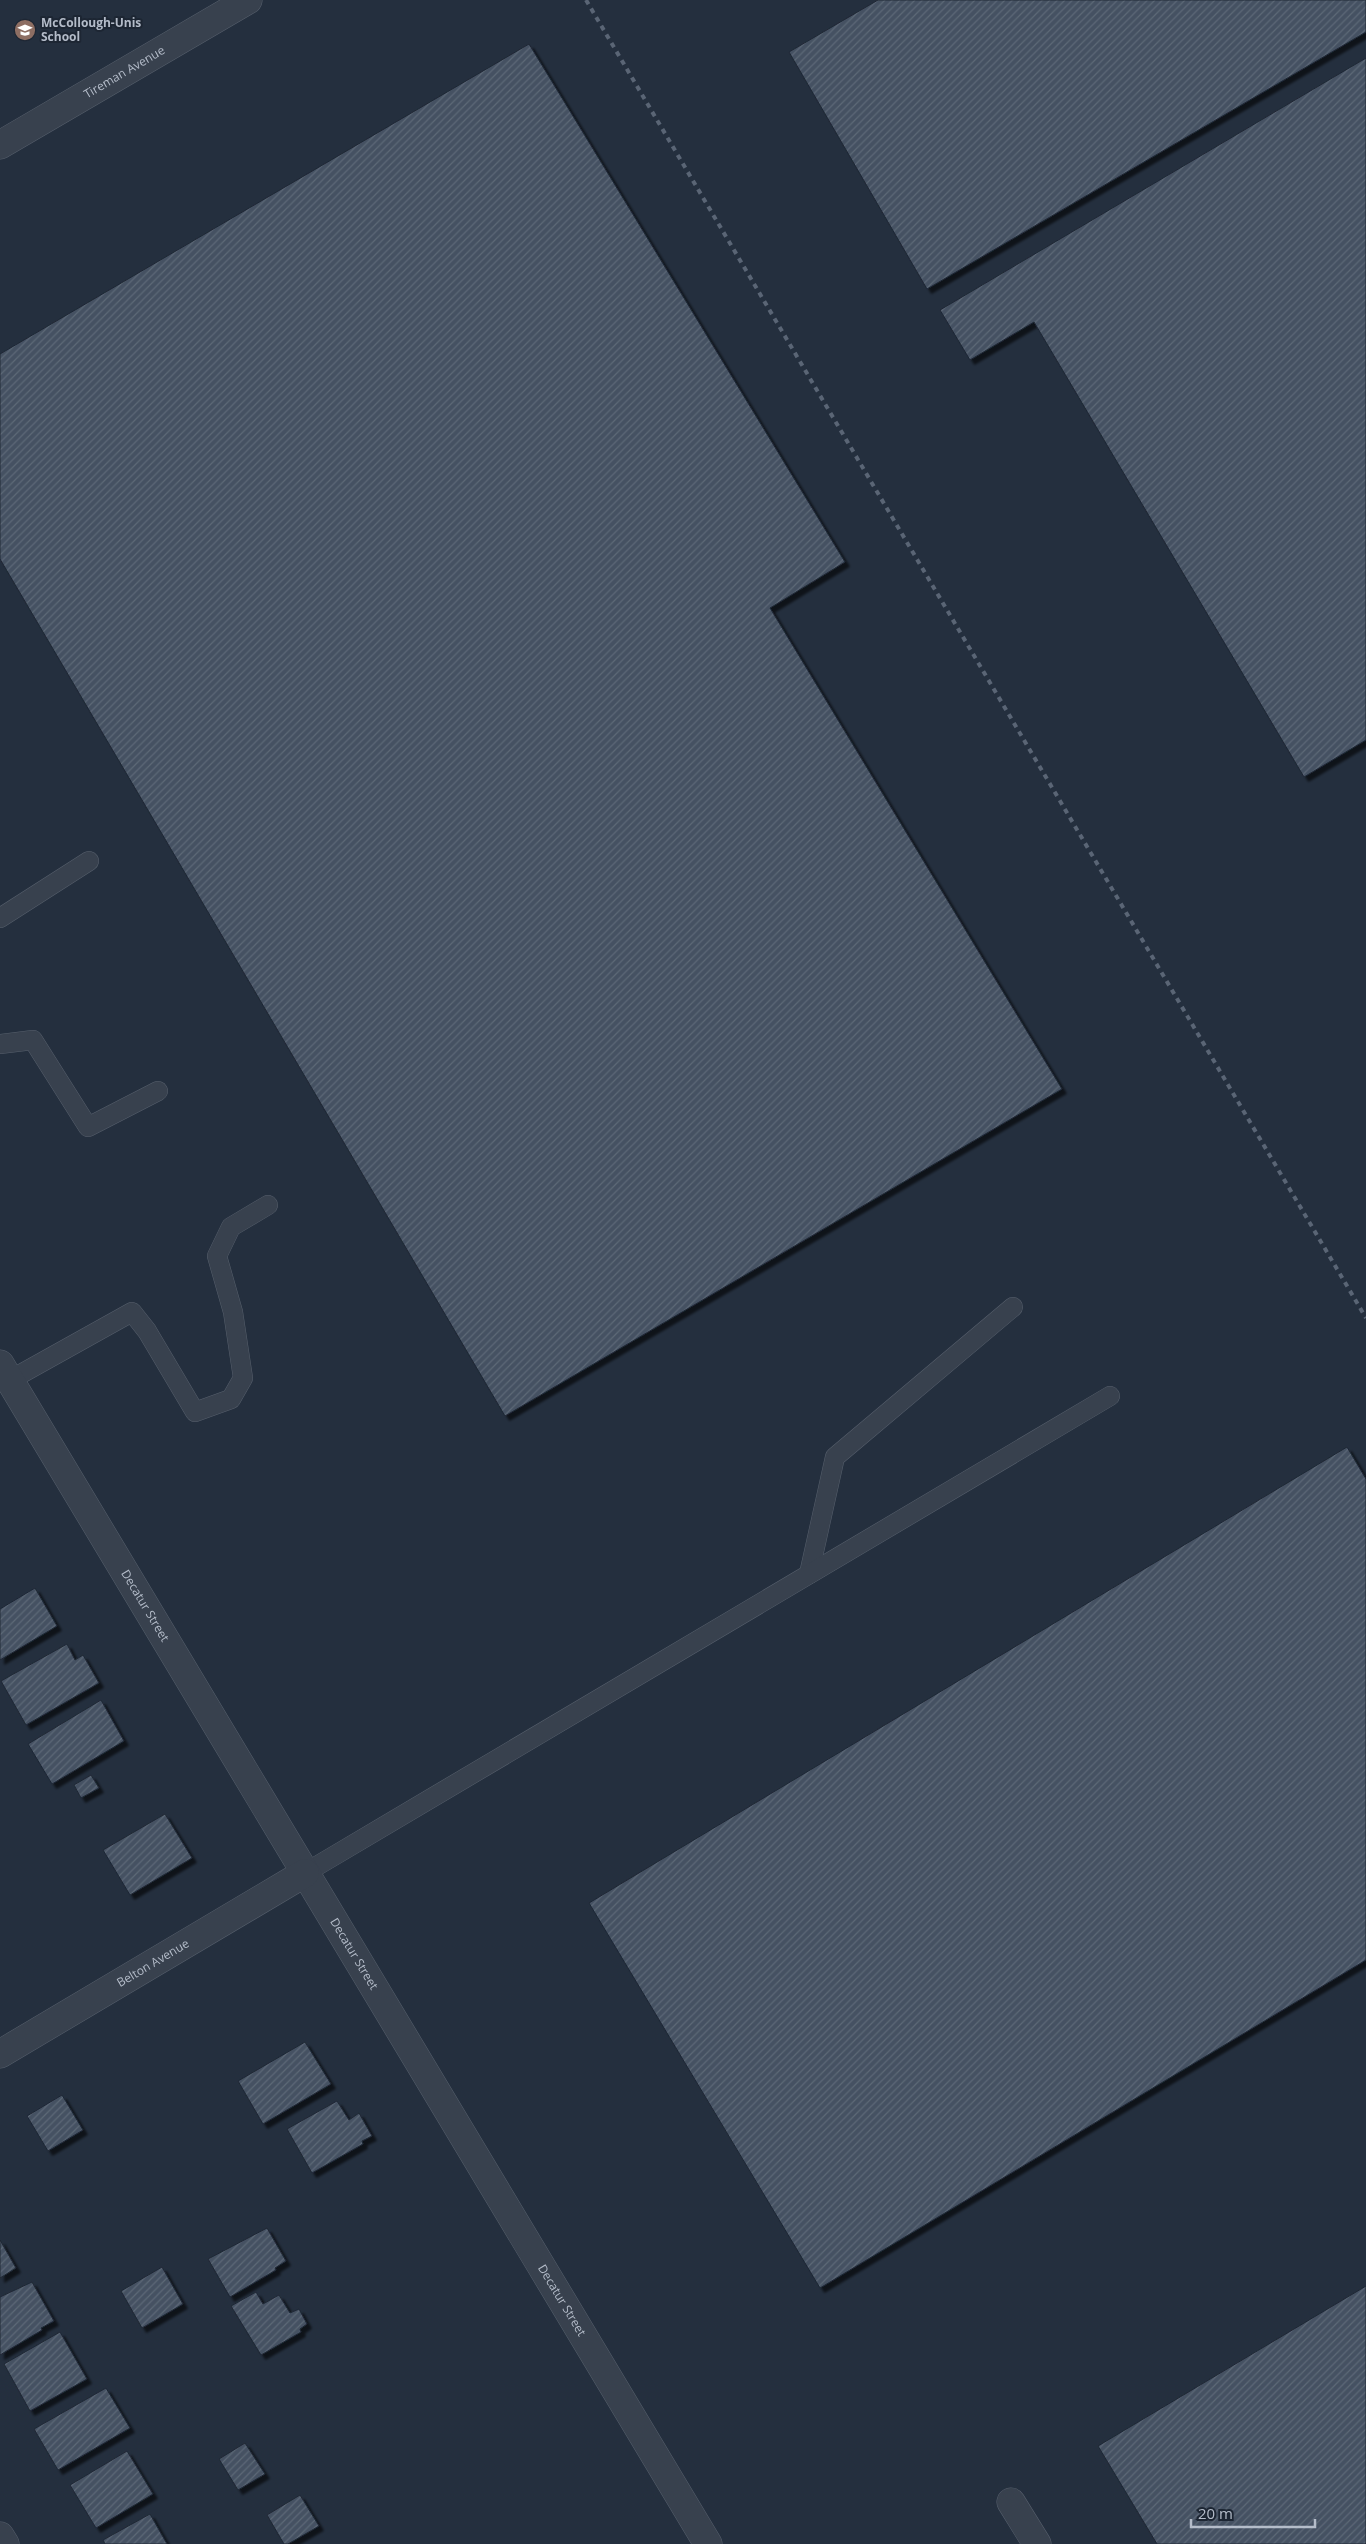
<svg xmlns="http://www.w3.org/2000/svg" width="1366" height="2544" font-family="'Open Sans',sans-serif">
	<style>
		.building { fill: url(#building-hatch); stroke: #1f2835; filter: url(#shadow) }
		.lines { fill: none; stroke-linecap: round; stroke-linejoin: round }
		.service-casing { stroke: #565f6c; stroke-width: 20 }
		.minor-casing { stroke: #565f6c; stroke-width: 29 }
		.tertiary-casing { stroke: #565f6c; stroke-width: 29 }
		.service { stroke: #38414e; stroke-width: 19 }
		.minor { stroke: #38414e; stroke-width: 28 }
		.tertiary { stroke: #38414e; stroke-width: 28 }
		.rail { stroke: #5a6575; stroke-width: 4; stroke-dasharray: 5 5; stroke-linecap: butt }
		.labels { text-anchor: middle; stroke-width: 4; stroke-linejoin: round; paint-order: stroke }
		.poi-label { font-size: 12px; font-weight: bold; fill: #b4bcc9; stroke: #1d2633; text-anchor: start }
		.street-label { font-size: 12px; fill: #b4bcc9; stroke: #1d2633 }
	</style>
	<defs>
		<pattern id="building-hatch" width="6" height="6" patternUnits="userSpaceOnUse" patternTransform="scale(1.25)"><rect width="6" height="6" fill="#455162"/><path d="M-1 1l2-2M0 6l6-6M5 7l2-2" fill="none" stroke="#5d6877"/></pattern>
		<filter id="shadow"><feDropShadow dx="4.5" dy="4.5" stdDeviation="1" flood-color="#0009"/></filter>
	</defs>
	<rect width="100%" height="100%" fill="#242f3e"/>
	<g class="building">
		<path d="M878 0H1366V32L927 289 789 52Z"/>
		<path d="M529 44 845 562 770 608 1062 1089 505 1416 0 559V354Z"/>
		<path d="M1366 58V740L1304 777 1034 322 970 360 940 310Z"/>
		<path d="M1347 1447 1366 1479V1960L820 2288 589 1903Z"/>
		<path d="M35 1588 57 1626 0 1660V1609Z"/>
		<path d="M67 1644 75 1660 83 1655 99 1683 26 1725 1 1681Z"/>
		<path d="M101 1700 124 1741 52 1784 28 1744Z"/>
		<path d="M91 1775 99 1788 81 1798 74 1785Z"/>
		<path d="M165 1814 192 1858 130 1895 103 1850Z"/>
		<path d="M305 2042 331 2084 263 2124 238 2081Z"/>
		<path d="M62 2095 83 2130 48 2151 27 2116Z"/>
		<path d="M337 2101 349 2120 359 2113 372 2136 362 2141 363 2144 312 2173 287 2129Z"/>
		<path d="M267 2228 286 2261 275 2268 276 2270 230 2297 208 2259Z"/>
		<path d="M0 2240 16 2268 0 2278Z"/>
		<path d="M162 2267 183 2304 142 2328 121 2291Z"/>
		<path d="M32 2282 54 2321 41 2328 42 2330 0 2355V2297Z"/>
		<path d="M1366 2286V2544H1157L1098 2446Z"/>
		<path d="M256 2292 263 2304 279 2295 290 2313 299 2309 307 2324 300 2329 301 2332 261 2355 231 2306Z"/>
		<path d="M60 2332 87 2379 30 2411 4 2364Z"/>
		<path d="M106 2388 130 2428 58 2470 34 2429Z"/>
		<path d="M245 2443 265 2474 238 2490 219 2459Z"/>
		<path d="M127 2451 153 2494 96 2528 70 2485Z"/>
		<path d="M300 2495 319 2526 288 2544H284L267 2515Z"/>
		<path d="M150 2514 167 2544H105L103 2540Z"/>
	</g>
	<g class="lines">
		<g class="service-casing">
			<g id="service">
				<path d="M0 918 89 861"/>
				<path d="M0 1044 33 1040 88 1127 158 1091"/>
				<path d="M10 1380 132 1312 147 1331 195 1412 231 1399 243 1378 233 1312 217 1256 231 1227 268 1205"/>
				<path d="M809 1574 835 1457 1013 1307"/>
				<path d="M305 1873 1110 1396"/>
			</g>
		</g>
		<g class="minor-casing">
			<g id="minor">
				<path id="s1" d="M0 1364 708 2544"/>
				<path id="s2" d="M0 2054 305 1873"/>
				<path d="M1011 2502 1037 2544"/>
				<path d="M0 2536 5 2544"/>
			</g>
		</g>
		<g class="tertiary-casing">
			<g id="tertiary">
				<path id="s3" d="M0 145 248 0"/>
			</g>
		</g>
		<use href="#service" class="service"/>
		<use href="#minor" class="minor"/>
		<use href="#tertiary" class="tertiary"/>
		<path class="rail" d="M586 0 1366 1318"/>
	</g>
	<defs>
		<g id="school-disc" transform="scale(1.125)"><circle r="9.5" fill="#8d6e63" stroke="#1d2633"/><path d="M0-5L7-2L0 1L-7-2ZM-4 1L0 2.5L4 1V4Q0 6-4 4Z" fill="#fff"/></g>
	</defs>
	<g fill-rule="evenodd">
		<use href="#school-disc" x="25" y="30"/>
	</g>
	<g class="labels">
		<g class="poi-label">
			<text x="41" y="27">McCollough-Unis<tspan x="41" dy="14">School</tspan></text>
		</g>
		<g class="street-label">
			<text dy="4" stroke="none"><textPath href="#s3" startOffset="144">Tireman Avenue</textPath></text>
			<text dy="4" stroke="none"><textPath href="#s1" startOffset="282">Decatur Street</textPath></text>
			<text dy="4" stroke="none"><textPath href="#s1" startOffset="688">Decatur Street</textPath></text>
			<text dy="4" stroke="none"><textPath href="#s2" startOffset="178">Belton Avenue</textPath></text>
			<text dy="4" stroke="none"><textPath href="#s1" startOffset="1092">Decatur Street</textPath></text>
		</g>
	</g>
	<path d="M1191 2519v8h124v-8" fill="none" stroke="#b4bcc9" stroke-width="2.5"/>
	<text x="1198" y="2519" font-size="15" fill="#b4bcc9" stroke="#1d2633" stroke-width="4" paint-order="stroke">20 m</text>
</svg>
